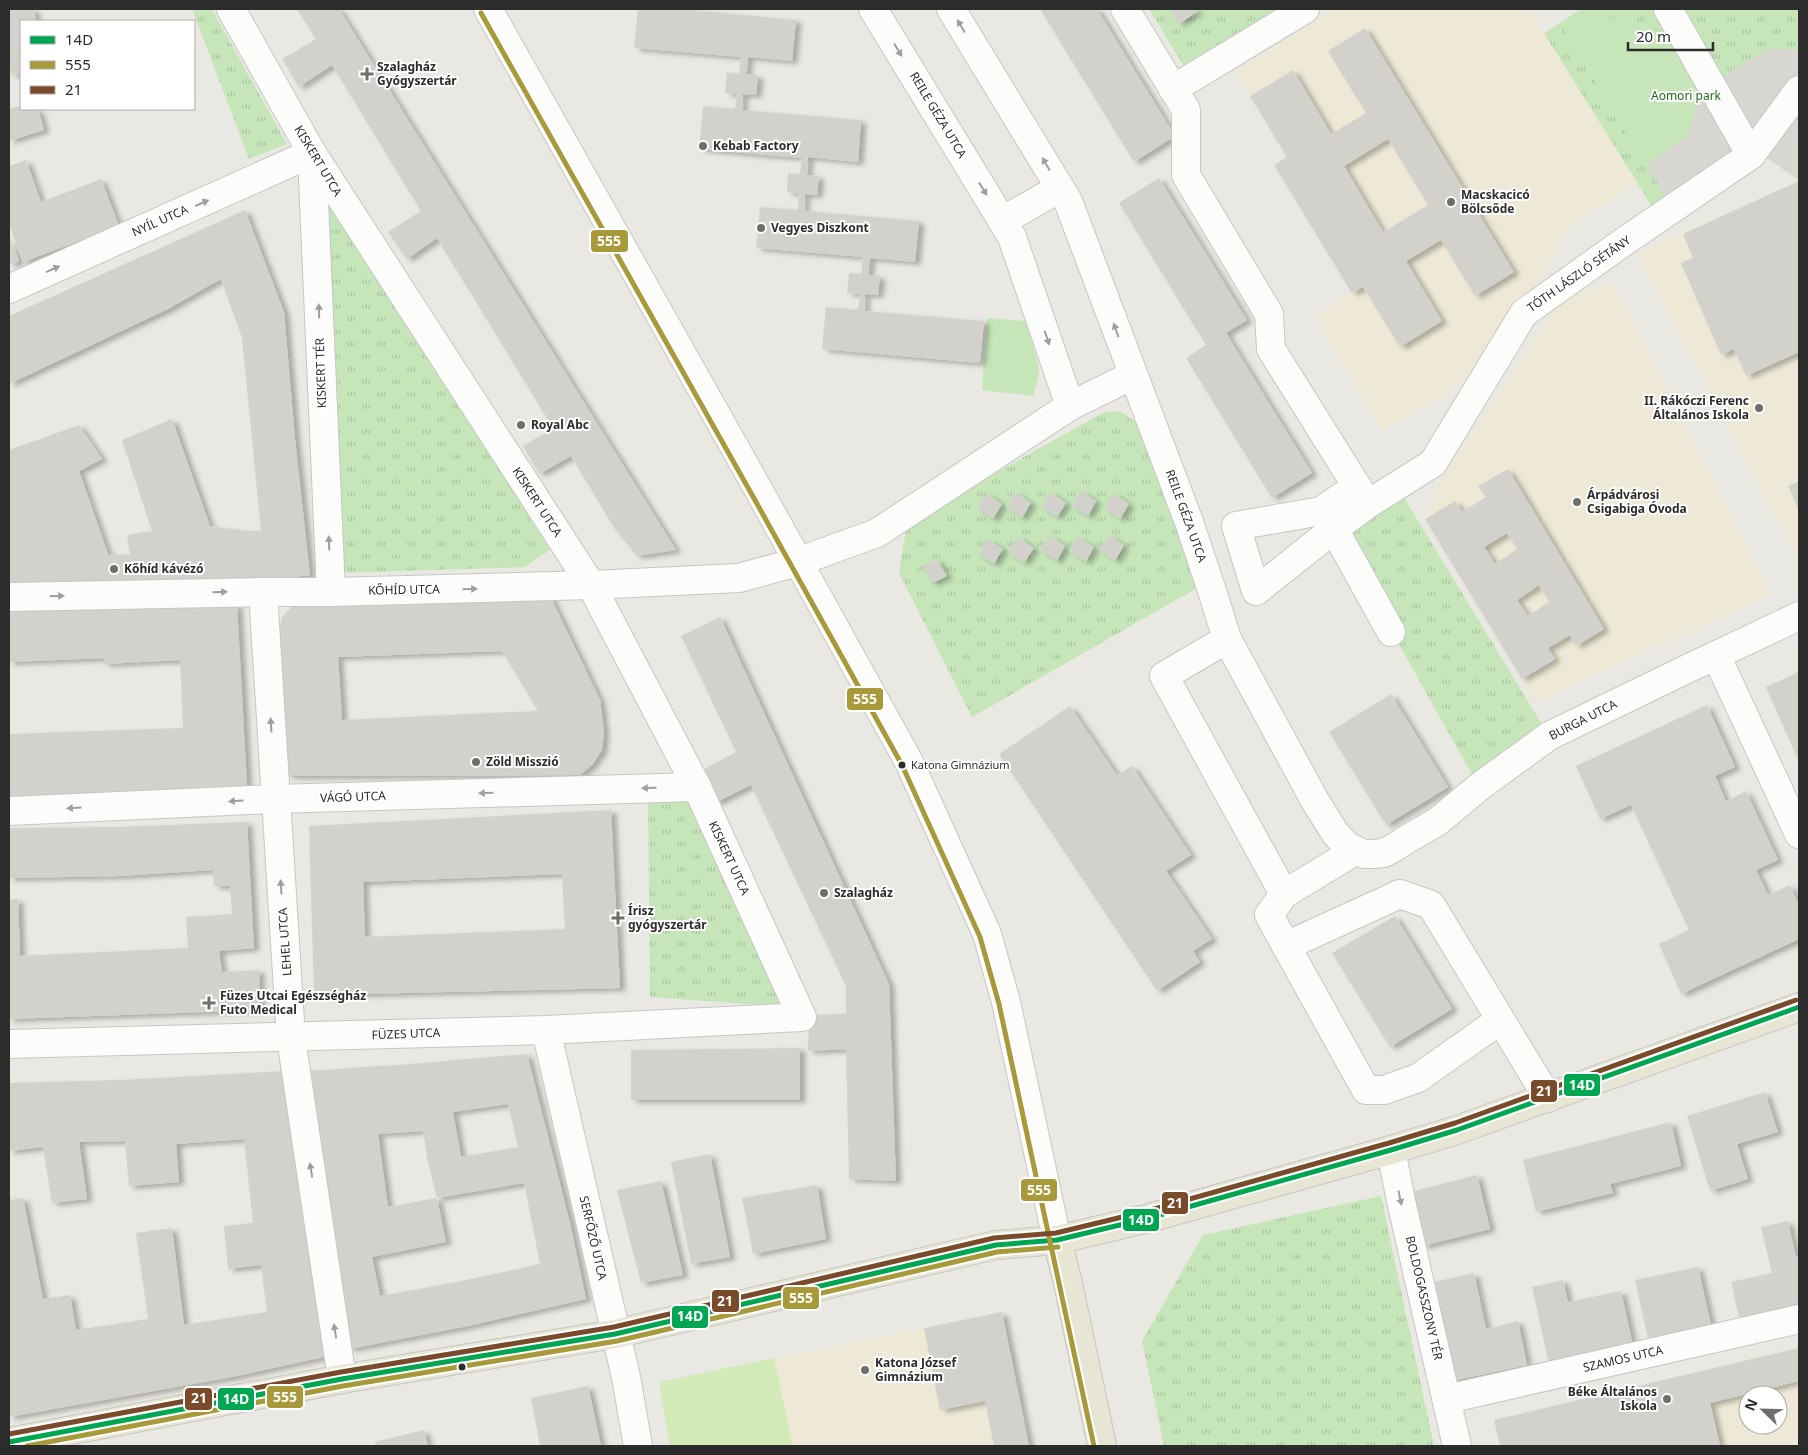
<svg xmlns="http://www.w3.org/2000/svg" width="1808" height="1455" font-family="'Noto Sans',sans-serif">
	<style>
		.education { fill: #ede9d6; fill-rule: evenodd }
		.grass { fill: url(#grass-tufts) }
		.garden { fill: #c6e6ba }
		.pitch { fill: #d1eab8 }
		.plaza { fill: #d8d6d0 }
		.building { fill: #d3d1cc; fill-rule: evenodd; filter: url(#shadow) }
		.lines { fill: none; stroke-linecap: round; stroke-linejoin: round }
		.minor-casing { stroke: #c7c6c7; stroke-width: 30 }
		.major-casing { stroke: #c6c5c2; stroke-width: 30 }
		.minor { stroke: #fcfcfb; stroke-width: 28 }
		.major { stroke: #e7e5d4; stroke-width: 28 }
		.bus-1-casing { stroke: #fff; stroke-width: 9 }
		.bus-2-casing { stroke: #fff; stroke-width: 9 }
		.bus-3-casing { stroke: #fff; stroke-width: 9 }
		.bus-1 { stroke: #00a651; stroke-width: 5 }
		.bus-2 { stroke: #a8993a; stroke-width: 5 }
		.bus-3 { stroke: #7a4b2a; stroke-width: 5 }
		.oneway { fill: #9e9e9e }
		.poi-dot { fill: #6e6e6c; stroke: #fff; stroke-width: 2 }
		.bus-dot { fill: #2c2c2c; stroke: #fff; stroke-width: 2 }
		.labels { text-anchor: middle; stroke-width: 4; stroke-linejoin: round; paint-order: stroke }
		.bus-label { font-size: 11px; fill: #2c2c2c; stroke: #fff; text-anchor: start }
		.poi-label { font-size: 12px; font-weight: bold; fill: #2c2c2c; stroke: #fff; text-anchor: start }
		.park-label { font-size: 12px; fill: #1f6b19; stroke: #fff }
		.street-label { font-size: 12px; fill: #2c2c2c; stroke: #fff }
		.line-badge { stroke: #fff; stroke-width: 2 }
		.badge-label { font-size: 14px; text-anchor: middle; font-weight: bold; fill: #fff }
	</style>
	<defs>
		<pattern id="grass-tufts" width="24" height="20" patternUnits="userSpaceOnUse" patternTransform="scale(1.25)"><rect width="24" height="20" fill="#c6e6ba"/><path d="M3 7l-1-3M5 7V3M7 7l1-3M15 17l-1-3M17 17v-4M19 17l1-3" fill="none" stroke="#aac5a0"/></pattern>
		<filter id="shadow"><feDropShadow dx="5.5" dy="3" stdDeviation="2.5" flood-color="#0004"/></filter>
	</defs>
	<rect width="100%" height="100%" fill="#eae8e2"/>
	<g class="education">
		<path d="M1335 9H1530L1637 183 1574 222 1481 372 1383 432 1314 316 1352 293 1274 165 1287 157 1235 71Z"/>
		<path d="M1799 181V562L1637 254Z"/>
		<path d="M1613 283 1771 595 1535 702 1425 519 1436 486 1561 298Z"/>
		<path d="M1002 1312 1029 1446H670L659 1382Z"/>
		<path d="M1799 1348V1446H1500L1494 1420ZM1748 1395H1778V1425H1748Z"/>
	</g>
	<g class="grass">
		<path d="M192 9H212L287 144 249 159Z"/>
		<path d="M1149 9H1305L1191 78Z"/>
		<path d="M1583 9H1799V90L1659 218 1544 33Z"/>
		<path d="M326 195 550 550 524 567 339 573Z"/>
		<path d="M1120 411 1139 424 1147 438 1197 588 972 717 899 573 907 523 1104 412Z"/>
		<path d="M1397 486 1549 736 1479 787 1334 529Z"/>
		<path d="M690 799 787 1007 650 997 648 800Z"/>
		<path d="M1381 1196 1434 1446H1164L1142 1341 1203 1235Z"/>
	</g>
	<g class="garden">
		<path d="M1580 10 1665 33 1699 90 1689 135 1646 165 1560 23Z"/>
		<path d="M987 318 1026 321 1038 363 1039 375 1033 396 982 390Z"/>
	</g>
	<path class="pitch" d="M774 1358 793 1446H670L659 1382Z"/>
	<path class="plaza" d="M1768 49 1799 50V180L1766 158 1678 217 1646 165 1689 135 1699 90Z"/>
	<g class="building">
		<path d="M9 9H34L36 21H21V73L11 75 9 60Z"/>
		<path d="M297 9H339L676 550 637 556 615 529 571 456 539 474 523 446 553 428 437 238 407 259 388 232 421 211 332 65 299 87 282 59 316 39Z"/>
		<path d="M638 9H681L796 20 792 61 748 57 746 74 758 76 756 95 743 94 742 110 861 120 858 162 808 157 807 175 819 176 817 195 805 194 804 211 919 221 915 262 870 258 868 275 880 276 878 295 865 294 864 311 984 321 980 363 822 349 826 307 858 310 860 294 847 293 849 273 861 274 863 257 756 248 760 207 798 210 799 194 787 192 788 173 800 174 802 158 699 149 703 106 735 109 737 94 725 93 727 72 739 74 741 57 634 48Z"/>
		<path d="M1040 9H1097L1175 136 1134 162Z"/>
		<path d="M1170 9H1197L1198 11 1179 24Z"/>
		<path d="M1365 28 1514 272 1475 296 1441 240 1406 261 1442 321 1400 347 1363 287 1352 293 1274 165 1287 157 1250 96 1293 70 1331 134 1366 113 1328 51ZM1388 139 1428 205 1383 232 1344 166Z"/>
		<path d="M21 106V109H38L44 130 9 141V109Z"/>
		<path d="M26 160 41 202 101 179 119 226 23 262 9 224V166Z"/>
		<path d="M1159 178 1247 320 1226 333 1312 473 1272 498 1186 358 1206 345 1119 203Z"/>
		<path d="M1799 181V352L1746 376 1734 349 1721 355 1681 263 1693 258 1683 234Z"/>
		<path d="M245 210 284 312 295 439 310 575 248 582 83 581 9 583V450L79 425 102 459 79 471 108 554 130 555 127 535 152 531 122 440 172 419 210 526 246 531H261L242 338 221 279 166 310 9 384V316Z"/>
		<path d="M9 235 19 261 9 265Z"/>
		<path d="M1508 469 1604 629 1576 646 1570 635 1548 648 1555 659 1522 679 1425 519 1455 501 1462 512 1486 497 1478 486ZM1507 533 1517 549 1495 564 1484 547ZM1539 585 1549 602 1528 616 1517 600Z"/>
		<path d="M1799 481V511L1788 486Z"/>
		<path d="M1081 491 1096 501 1088 516 1072 506Z"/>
		<path d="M1015 492 1031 503 1022 518 1006 507Z"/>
		<path d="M1050 492 1066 503 1057 517 1041 507Z"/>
		<path d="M986 493 1002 504 993 519 977 508Z"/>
		<path d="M1113 493 1129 504 1120 519 1104 508Z"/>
		<path d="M1109 535 1124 545 1115 561 1099 550Z"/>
		<path d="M1050 536 1065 546 1057 561 1040 550Z"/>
		<path d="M1018 537 1034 548 1024 563 1008 552Z"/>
		<path d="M1078 537 1094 547 1086 562 1069 551Z"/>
		<path d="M987 539 1003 549 994 564 978 554Z"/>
		<path d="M937 559 947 576 933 583 922 567Z"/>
		<path d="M550 596 600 700 604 732 602 750 592 765 580 775 291 776 282 770 278 635 282 617 295 603ZM502 651 538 711 342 720 338 657Z"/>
		<path d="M237 604 247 787 9 796V734L183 728 180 660 104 664V658L9 662V609Z"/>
		<path d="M720 617 889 984 896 1181 849 1179 846 1049 808 1051 809 1015 846 1014V986L751 785 715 803 700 771 736 752 681 636Z"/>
		<path d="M1799 672V762L1766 687Z"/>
		<path d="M1391 694 1448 787 1386 825 1329 732Z"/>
		<path d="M1707 705 1735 767 1715 776 1726 801 1746 791 1778 860 1756 870 1768 895 1790 885 1799 905V939L1681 994 1659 944 1689 930 1631 805 1600 819 1576 766Z"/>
		<path d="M1070 706 1117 775 1132 766 1191 855 1166 871 1212 939 1193 951 1200 962 1157 991 999 754Z"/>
		<path d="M611 810 620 988 314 995 309 826ZM562 874 565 929 365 937 363 882Z"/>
		<path d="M247 822 254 948 219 951 222 972 259 970 260 1010 9 1019V900L18 899 20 956 188 948 186 917 232 914 230 886H214L213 870 119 876 9 878V828L118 827Z"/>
		<path d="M1395 916 1452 1009 1390 1047 1332 953Z"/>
		<path d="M800 1048V1100H631V1050Z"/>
		<path d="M527 1054 570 1223 586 1299 468 1326 349 1349 307 1071 411 1064ZM508 1104 518 1147 461 1157 453 1112ZM423 1131 428 1162 437 1198 388 1207 378 1134ZM524 1183 540 1264 457 1282 380 1296 372 1257 446 1242 437 1198Z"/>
		<path d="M286 1071 306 1217 309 1260 324 1357 232 1377 9 1417V1192L11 1200 23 1198 43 1299 70 1295 76 1330 148 1319 136 1233 172 1228 184 1325 267 1312 261 1265 228 1269 224 1226 253 1223 244 1139 176 1144 179 1182 129 1186 125 1141 79 1142 87 1199 52 1203 43 1147 9 1151V1083L120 1080Z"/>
		<path d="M1765 1092 1778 1132 1737 1144 1748 1179 1710 1191 1687 1116Z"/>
		<path d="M1671 1122 1681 1166 1610 1184 1613 1193 1536 1212 1523 1160Z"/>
		<path d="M710 1154 730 1257 691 1264 671 1162Z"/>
		<path d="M1477 1175 1490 1229 1423 1246 1410 1192Z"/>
		<path d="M661 1181 683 1275 641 1283 617 1190Z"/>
		<path d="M817 1185 826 1239 753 1254 742 1198Z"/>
		<path d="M1788 1221 1796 1257 1799 1256V1304L1739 1318 1731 1282 1772 1273 1761 1227Z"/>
		<path d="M1698 1267 1711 1325 1648 1339 1635 1280Z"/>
		<path d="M1474 1273 1486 1329 1518 1321 1527 1365 1451 1381 1430 1283Z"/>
		<path d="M1563 1280 1568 1302 1621 1291 1633 1346 1549 1364 1532 1287Z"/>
		<path d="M1002 1312 1029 1446H994L985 1401 940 1410 924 1328Z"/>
		<path d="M1799 1348V1381L1710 1403 1720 1446H1500L1494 1420Z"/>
		<path d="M588 1386 601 1446H540L531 1398Z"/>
		<path d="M424 1430 428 1446H376L375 1442Z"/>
	</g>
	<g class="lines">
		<g class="minor-casing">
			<g id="minor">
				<path d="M488 9 758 489 909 762 987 934 1006 1002 1057 1240"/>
				<path d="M873 9 1012 237 1070 406"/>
				<path d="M951 9 1068 201 1189 522 1213 594 1227 639 1314 799 1335 833 1347 846 1364 854H1373L1384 853 1395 847 1409 838 1437 822 1479 787 1549 736 1689 668 1799 616"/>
				<path d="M1125 9 1186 110V175L1269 314 1271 349 1366 501"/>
				<path d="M1668 9 1751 155"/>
				<path d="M1173 89 1305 9"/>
				<path d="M312 155 331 592"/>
				<path d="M1002 221 1060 188"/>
				<path d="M9 289 312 153"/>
				<path d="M1357 486 1321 511 1236 526 1256 591 1334 529 1368 504 1433 463 1524 313 1622 243 1751 155 1799 90"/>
				<path d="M1334 529 1391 632"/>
				<path d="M263 592 291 1038 342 1379"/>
				<path d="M9 597 263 592H331L591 585 739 578 797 562 877 533 1070 406 1133 375"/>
				<path d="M1227 639 1164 676 1284 894"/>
				<path d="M1716 655 1799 834"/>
				<path d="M9 811 275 799 697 787"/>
				<path d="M1355 851 1284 894 1269 915 1366 1090H1384L1418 1078 1500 1020"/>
				<path d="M1286 946 1400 894 1431 905 1548 1098"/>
				<path d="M546 1030 626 1377 638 1446"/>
				<path d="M9 1044 546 1030 802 1017 697 787 591 585 312 153 231 9"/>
				<path d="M1391 1150 1401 1201 1457 1446"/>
				<path d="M1447 1399 1799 1319"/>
			</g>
		</g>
		<g class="major-casing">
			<g id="major">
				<path d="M1057 1240 1068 1283 1102 1446"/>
				<path d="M9 1442 342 1379 615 1334 970 1251 996 1245 1057 1240 1149 1218 1391 1150 1457 1130 1799 1007"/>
			</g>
		</g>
		<use href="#minor" class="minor"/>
		<use href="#major" class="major"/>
		<g class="bus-1-casing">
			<path id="bus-1" d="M9 1442 342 1379 615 1334 996 1245 1057 1240 1149 1218 1391 1150 1457 1130 1799 1007"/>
		</g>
		<g class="bus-2-casing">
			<g id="bus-2">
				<path d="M481 13 751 493 902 765 980 937 999 1004 1094 1446"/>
				<path d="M27 1446 343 1386 617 1341 997 1252 1058 1247"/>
			</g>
		</g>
		<g class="bus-3-casing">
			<path id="bus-3" d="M9 1434 341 1372 614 1327 994 1238 1056 1233 1147 1211 1389 1143 1455 1123 1796 1000"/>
		</g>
		<use href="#bus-1" class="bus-1"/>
		<use href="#bus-2" class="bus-2"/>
		<use href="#bus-3" class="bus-3"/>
	</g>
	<defs><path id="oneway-solid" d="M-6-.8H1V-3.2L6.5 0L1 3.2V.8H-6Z" transform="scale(1.25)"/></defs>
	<g class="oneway">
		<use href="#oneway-solid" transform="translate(961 26) rotate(-121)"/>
		<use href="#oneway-solid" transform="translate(898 50) rotate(59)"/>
		<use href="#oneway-solid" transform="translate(1046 164) rotate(-121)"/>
		<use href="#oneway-solid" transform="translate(983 189) rotate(58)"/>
		<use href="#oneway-solid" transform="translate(202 203) rotate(-24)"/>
		<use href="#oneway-solid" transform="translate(53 269) rotate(-24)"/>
		<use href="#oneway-solid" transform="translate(319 311) rotate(-92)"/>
		<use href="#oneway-solid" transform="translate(1116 330) rotate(-110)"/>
		<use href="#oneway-solid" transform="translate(1047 338) rotate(71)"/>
		<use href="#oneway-solid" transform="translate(329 543) rotate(-92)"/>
		<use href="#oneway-solid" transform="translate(470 589) rotate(-1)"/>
		<use href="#oneway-solid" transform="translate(220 592) rotate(-1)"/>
		<use href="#oneway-solid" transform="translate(57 596) rotate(-1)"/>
		<use href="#oneway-solid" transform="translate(271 725) rotate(-93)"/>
		<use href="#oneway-solid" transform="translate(649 788) rotate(179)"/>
		<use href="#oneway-solid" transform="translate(486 793) rotate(178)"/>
		<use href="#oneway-solid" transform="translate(236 801) rotate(177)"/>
		<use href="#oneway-solid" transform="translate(74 808) rotate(177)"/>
		<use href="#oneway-solid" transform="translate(281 887) rotate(-94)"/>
		<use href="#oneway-solid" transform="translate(311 1170) rotate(-99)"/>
		<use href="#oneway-solid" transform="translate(1400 1198) rotate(78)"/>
		<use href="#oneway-solid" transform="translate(335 1331) rotate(-99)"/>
	</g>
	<g class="poi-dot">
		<path d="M364.5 66.5h5v5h5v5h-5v5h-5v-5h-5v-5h5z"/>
		<circle cx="703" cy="146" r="5"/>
		<circle cx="1451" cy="202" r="5"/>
		<circle cx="761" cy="228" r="5"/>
		<circle cx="1759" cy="408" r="5"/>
		<circle cx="521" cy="425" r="5"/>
		<circle cx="1577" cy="502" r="5"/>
		<circle cx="114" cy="569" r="5"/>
		<circle cx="476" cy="762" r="5"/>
		<circle cx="824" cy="893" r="5"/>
		<path d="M615.5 910.5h5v5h5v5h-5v5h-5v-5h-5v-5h5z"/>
		<path d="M206.5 995.5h5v5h5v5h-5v5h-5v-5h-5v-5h5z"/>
		<circle cx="865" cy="1370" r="5"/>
		<circle cx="1667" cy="1399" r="5"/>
	</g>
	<g class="bus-dot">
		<circle cx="902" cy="765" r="4.5"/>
		<circle cx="462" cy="1367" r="4.5"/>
	</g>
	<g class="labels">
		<g class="bus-label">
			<text x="911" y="769">Katona Gimnázium</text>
		</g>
		<g class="poi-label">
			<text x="377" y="71">Szalagház<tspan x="377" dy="14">Gyógyszertár</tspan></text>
			<text x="713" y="150">Kebab Factory</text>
			<text x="1461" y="199">Macskacicó<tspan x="1461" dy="14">Bölcsőde</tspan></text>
			<text x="771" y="232">Vegyes Diszkont</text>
			<text x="1749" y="405" text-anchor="end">II. Rákóczi Ferenc<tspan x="1749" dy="14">Általános Iskola</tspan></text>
			<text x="531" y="429">Royal Abc</text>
			<text x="1587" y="499">Árpádvárosi<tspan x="1587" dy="14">Csigabiga Óvoda</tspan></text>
			<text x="124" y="573">Kőhíd kávézó</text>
			<text x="486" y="766">Zöld Misszió</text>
			<text x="834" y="897">Szalagház</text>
			<text x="628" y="915">Írisz<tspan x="628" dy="14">gyógyszertár</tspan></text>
			<text x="220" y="1000">Füzes Utcai Egészségház<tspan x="220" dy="14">Futo Medical</tspan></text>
			<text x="875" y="1367">Katona József<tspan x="875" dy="14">Gimnázium</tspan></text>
			<text x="1657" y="1396" text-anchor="end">Béke Általános<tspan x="1657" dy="14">Iskola</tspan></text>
		</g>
		<g class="park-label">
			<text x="1686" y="100">Aomori park</text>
		</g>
		<g class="street-label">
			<text transform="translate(938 115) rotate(59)" y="4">REILE GÉZA UTCA</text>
			<text transform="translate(318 161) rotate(59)" y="4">KISKERT UTCA</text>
			<text transform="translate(160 221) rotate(-24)" y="4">NYÍL UTCA</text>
			<text transform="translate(1579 274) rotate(-35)" y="4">TÓTH LÁSZLÓ SÉTÁNY</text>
			<text transform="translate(321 373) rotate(-92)" y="4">KISKERT TÉR</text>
			<text transform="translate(537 502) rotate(57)" y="4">KISKERT UTCA</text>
			<text transform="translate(1186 516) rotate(70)" y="4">REILE GÉZA UTCA</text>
			<text transform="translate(404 590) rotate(-1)" y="4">KŐHÍD UTCA</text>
			<text transform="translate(1583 720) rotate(-27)" y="4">BURGA UTCA</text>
			<text transform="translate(353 797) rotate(-2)" y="4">VÁGÓ UTCA</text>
			<text transform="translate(729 858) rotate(65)" y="4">KISKERT UTCA</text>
			<text transform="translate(285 942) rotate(-94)" y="4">LEHEL UTCA</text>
			<text transform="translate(406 1034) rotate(-2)" y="4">FÜZES UTCA</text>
			<text transform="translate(593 1238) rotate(77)" y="4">SERFŐZŐ UTCA</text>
			<text transform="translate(1424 1298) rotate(77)" y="4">BOLDOGASSZONY TÉR</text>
			<text transform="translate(1623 1359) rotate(-13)" y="4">SZAMOS UTCA</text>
		</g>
	</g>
	<g class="line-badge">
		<rect x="590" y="229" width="39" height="24" rx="5" fill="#a8993a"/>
		<rect x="846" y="687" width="38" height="24" rx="5" fill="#a8993a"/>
		<rect x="1563" y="1073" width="38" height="24" rx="5" fill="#00a651"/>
		<rect x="1530" y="1079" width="28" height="24" rx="5" fill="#7a4b2a"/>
		<rect x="1020" y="1178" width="38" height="24" rx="5" fill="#a8993a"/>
		<rect x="1161" y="1191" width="28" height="24" rx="5" fill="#7a4b2a"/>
		<rect x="1122" y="1208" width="38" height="24" rx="5" fill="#00a651"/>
		<rect x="782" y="1286" width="38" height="24" rx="5" fill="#a8993a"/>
		<rect x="711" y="1289" width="29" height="24" rx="5" fill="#7a4b2a"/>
		<rect x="671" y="1305" width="38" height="24" rx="5" fill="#00a651"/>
		<rect x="266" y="1385" width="38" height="24" rx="5" fill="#a8993a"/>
		<rect x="184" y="1387" width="29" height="24" rx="5" fill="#7a4b2a"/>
		<rect x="217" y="1387" width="38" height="24" rx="5" fill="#00a651"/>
	</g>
	<g class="badge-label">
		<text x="609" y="246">555</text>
		<text x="865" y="704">555</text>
		<text x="1582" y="1090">14D</text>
		<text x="1544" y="1096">21</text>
		<text x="1039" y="1195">555</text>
		<text x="1175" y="1208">21</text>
		<text x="1141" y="1225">14D</text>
		<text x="801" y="1303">555</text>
		<text x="725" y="1306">21</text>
		<text x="690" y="1321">14D</text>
		<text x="285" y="1402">555</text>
		<text x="199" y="1403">21</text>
		<text x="236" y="1404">14D</text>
	</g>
	<rect width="1808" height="1455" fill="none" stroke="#2c2c2c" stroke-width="20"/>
	<rect x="20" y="20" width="175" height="90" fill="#ffffff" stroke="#ababab"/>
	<rect x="30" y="36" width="25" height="8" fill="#00a651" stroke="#ababab"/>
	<text x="65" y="45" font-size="15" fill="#2c2c2c">14D</text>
	<rect x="30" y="61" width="25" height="8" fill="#a8993a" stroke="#ababab"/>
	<text x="65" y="70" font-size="15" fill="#2c2c2c">555</text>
	<rect x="30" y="86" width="25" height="8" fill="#7a4b2a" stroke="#ababab"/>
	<text x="65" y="95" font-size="15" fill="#2c2c2c">21</text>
	<g transform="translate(1763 1410) rotate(293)"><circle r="24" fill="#ffffff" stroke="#ababab"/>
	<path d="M0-4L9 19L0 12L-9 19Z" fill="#6e6e6c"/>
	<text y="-8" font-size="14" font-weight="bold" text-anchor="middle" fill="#2c2c2c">N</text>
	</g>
	<path d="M1628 42v8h85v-8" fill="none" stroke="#2c2c2c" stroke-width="2.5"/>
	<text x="1636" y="42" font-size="15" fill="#2c2c2c" stroke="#ffffff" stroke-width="4" paint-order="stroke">20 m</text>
</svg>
